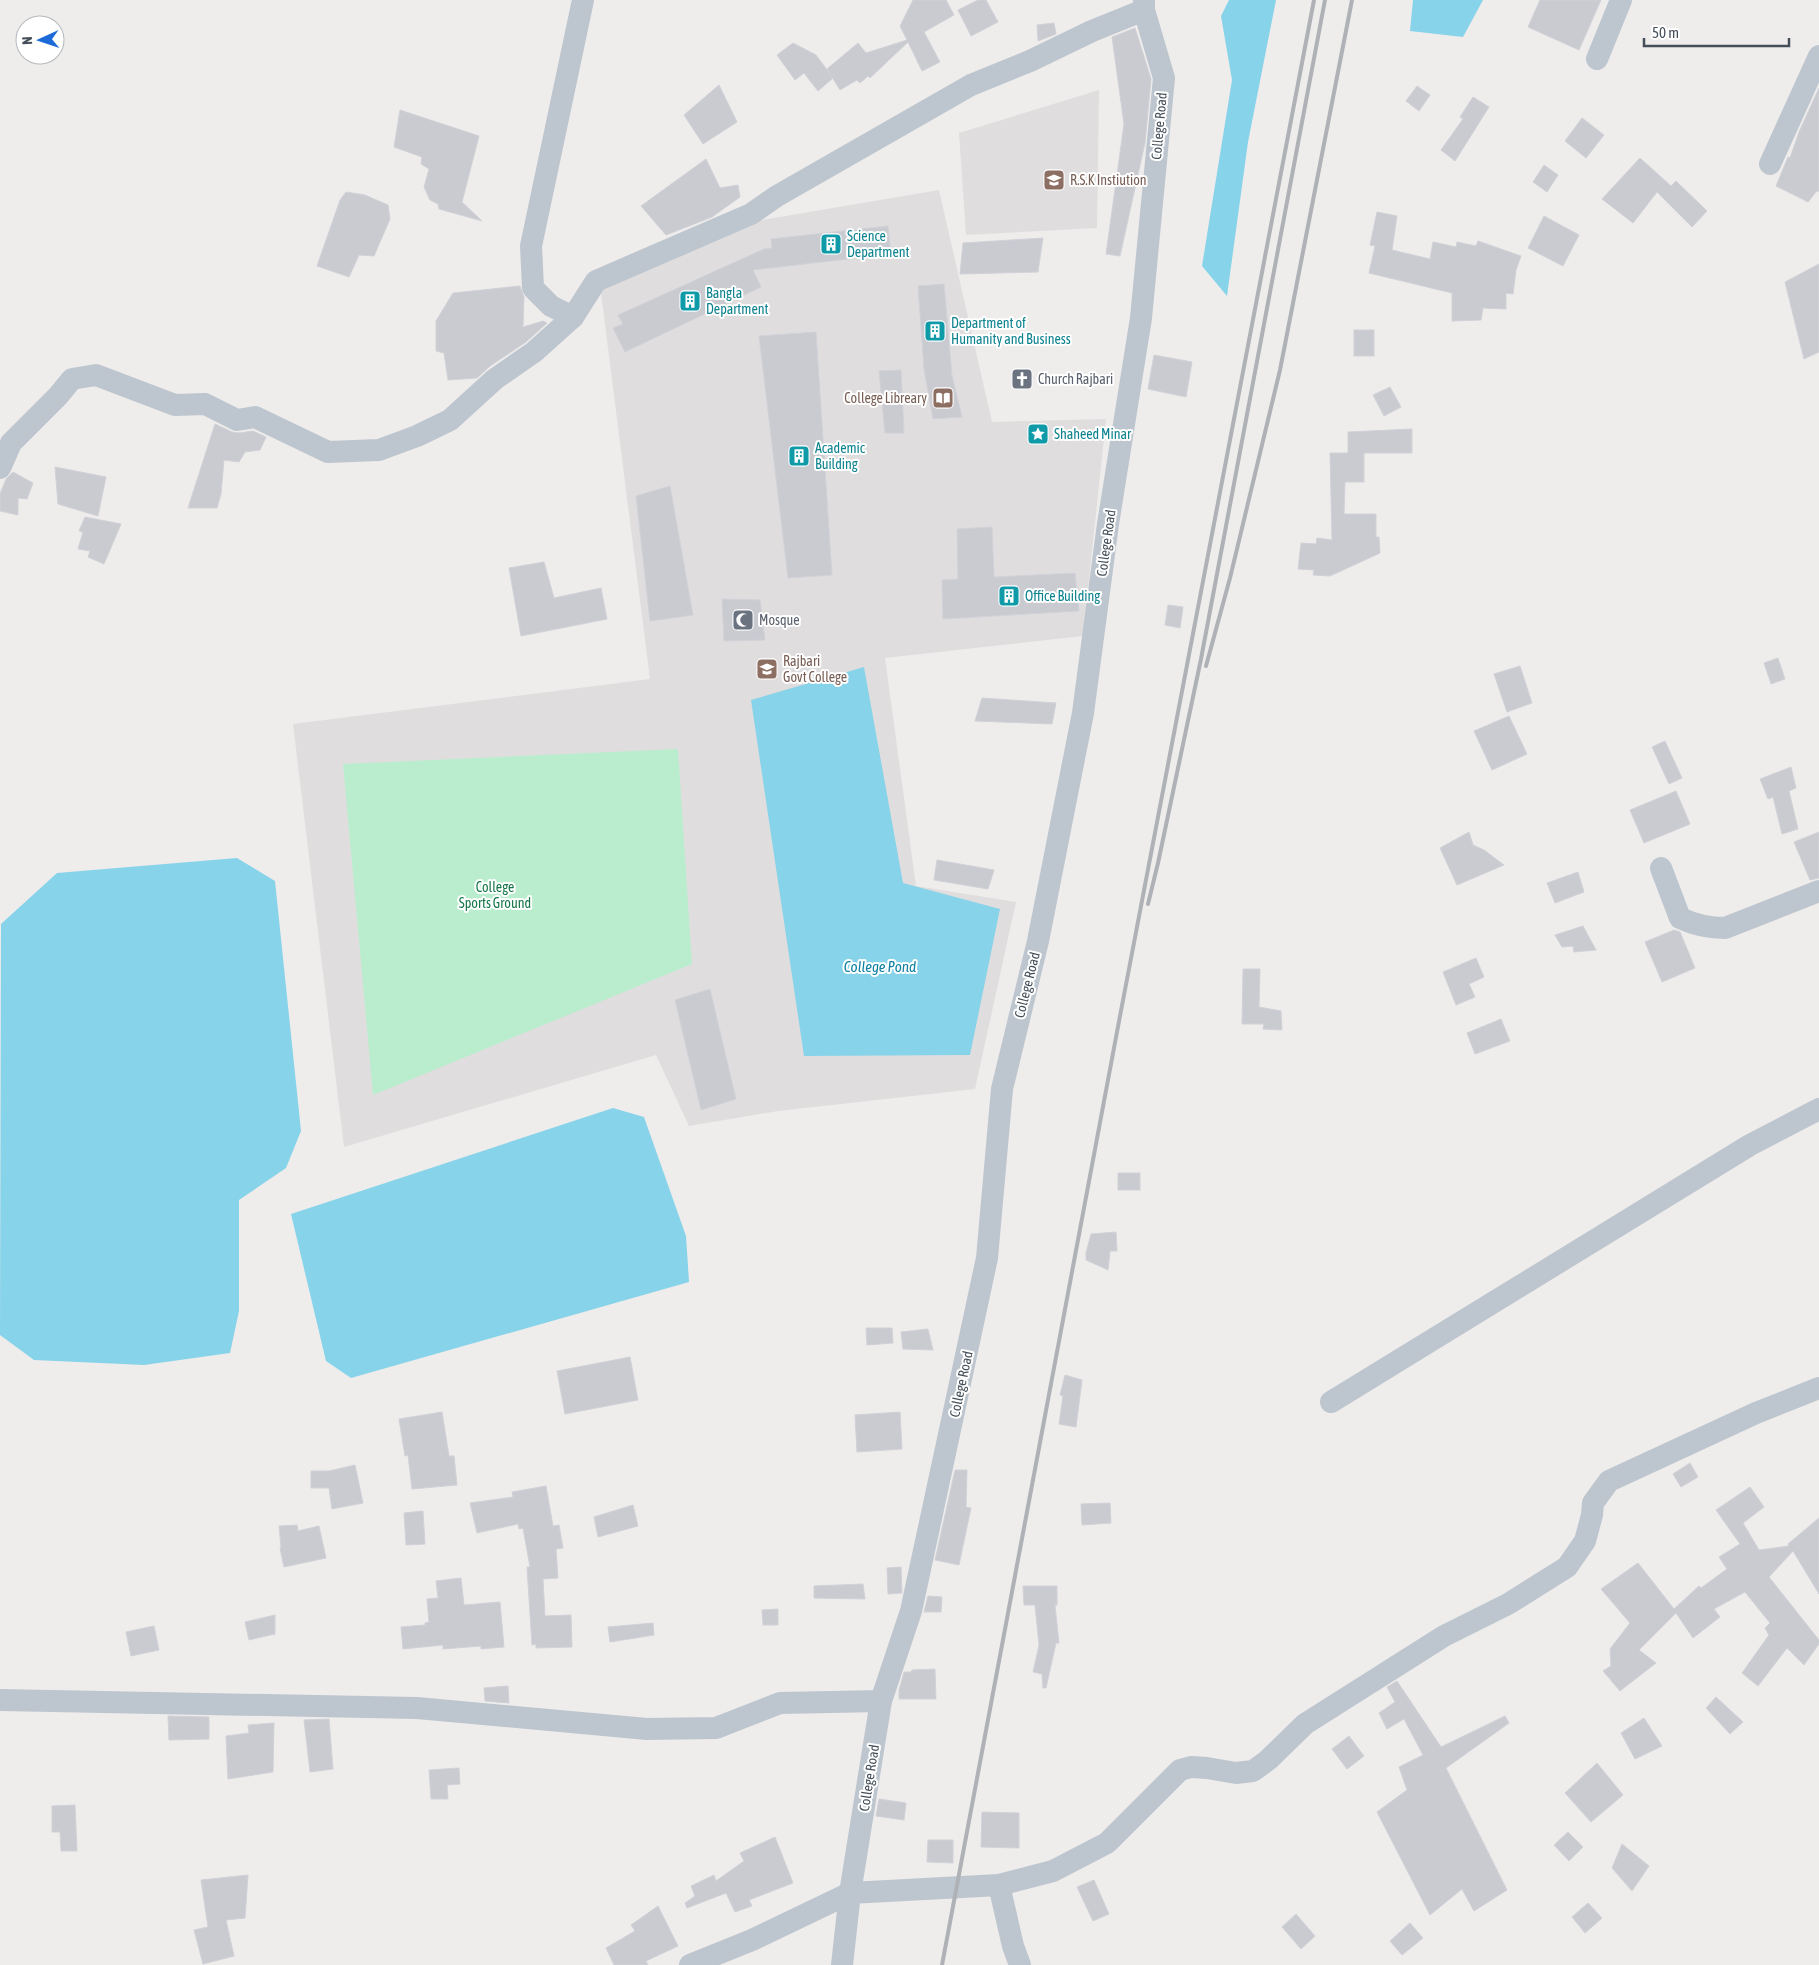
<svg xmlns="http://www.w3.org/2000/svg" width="1819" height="1965" font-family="'Asap Condensed',sans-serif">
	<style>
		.education { fill: #e0ddde }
		.green { fill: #baedce }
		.water { fill: #87d3e9 }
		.building { fill: #c9cbd1; stroke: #d0d2d8 }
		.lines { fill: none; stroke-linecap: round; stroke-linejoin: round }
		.minor { stroke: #bdc6ce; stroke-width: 22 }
		.rail { stroke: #aeb1b6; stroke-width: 4 }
		.labels { text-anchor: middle; stroke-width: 4; stroke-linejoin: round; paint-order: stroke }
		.street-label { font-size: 14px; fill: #454f59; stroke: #fff }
		.education-label { font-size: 14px; fill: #785e54; stroke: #fff; text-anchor: start }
		.culture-label { font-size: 14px; fill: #0d838f; stroke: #fff; text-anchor: start }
		.worship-label { font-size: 14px; fill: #5b616d; stroke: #fff; text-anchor: start }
		.park-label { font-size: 14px; fill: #18774a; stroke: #fff }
		.water-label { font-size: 15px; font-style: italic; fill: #0f80a1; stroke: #fff }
	</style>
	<rect width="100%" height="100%" fill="#efecec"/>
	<g class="education">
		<path d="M1099 90 1097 228 966 235 959 133Z"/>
		<path d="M939 190 992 422 1106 419 1083 636 885 658 916 886 1016 902 975 1089 778 1111 689 1126 656 1055 344 1147 293 724 650 679 600 285 756 221Z"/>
	</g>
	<path class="green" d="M678 749 692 964 373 1095 343 764Z"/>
	<g class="water">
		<path d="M1229 0H1276L1248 142 1227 296 1202 266 1232 80 1221 16Z"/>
		<path d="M1413 0H1483L1463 37 1410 31Z"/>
		<path d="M864 667 903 883 1000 909 970 1055 804 1056 751 700Z"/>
		<path d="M237 858 275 881 301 1131 286 1168 239 1200V1311L230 1353 144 1365 34 1360 0 1335 1 924 57 873Z"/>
		<path d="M613 1108 644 1117 686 1236 689 1282 351 1378 326 1361 291 1214Z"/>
	</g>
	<g class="building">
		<path d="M913 0H946L954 15 924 32 940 62 922 71 908 42 870 78 868 76 860 83 857 80 840 90 827 69 858 43 866 53 907 40 900 26Z"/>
		<path d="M978 0H986L998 22 971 36 958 10Z"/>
		<path d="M1540 0H1601L1579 50 1528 27Z"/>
		<path d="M1054 23 1056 34 1038 41 1037 25Z"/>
		<path d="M1135 28 1151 79 1145 143 1120 256 1106 254 1124 124 1112 37Z"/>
		<path d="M793 43 816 55 833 78 818 91 804 73 795 80 777 55Z"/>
		<path d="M719 85 737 122 703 144 684 115Z"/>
		<path d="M1417 86 1430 95 1419 111 1406 101Z"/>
		<path d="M1819 88V191L1816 192 1808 202 1776 186 1788 157 1790 158 1799 132Z"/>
		<path d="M1473 97 1489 107 1455 161 1441 150 1463 119 1460 117Z"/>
		<path d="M400 110 479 136 462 202 482 221 439 209 438 204 430 200 424 187 429 169 421 164 422 157 394 147Z"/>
		<path d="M1582 118 1604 135 1586 158 1565 141Z"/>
		<path d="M1640 158 1671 186 1676 181 1707 211 1692 227 1657 192 1633 223 1602 199Z"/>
		<path d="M706 159 720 188 738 185 740 197 712 217 666 235 641 206Z"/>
		<path d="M1544 165 1558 175 1547 192 1533 182Z"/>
		<path d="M346 192 365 195 388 205 390 219 374 256 359 255 349 277 317 266 340 200Z"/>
		<path d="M1377 212 1397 216 1392 250 1430 259 1433 242 1456 247 1457 242 1476 246 1478 241 1521 256 1516 270 1513 294 1506 293V309L1483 308 1481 320 1452 321V293L1369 273 1375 246 1370 245Z"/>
		<path d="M1544 216 1579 235 1563 266 1528 248Z"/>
		<path d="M888 226 891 254 753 270 761 287 625 352 613 328 623 324 618 315 764 249 772 248 771 239Z"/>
		<path d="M1043 238 1038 272 960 274 963 243Z"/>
		<path d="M1819 264V352L1804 359 1785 282Z"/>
		<path d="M944 284 952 376 962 417 933 419 924 369 918 286Z"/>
		<path d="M520 286 524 297 523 327 543 321 547 323 526 342 490 366 477 378 448 380 444 353 436 351V321L453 293Z"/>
		<rect x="1354" y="330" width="20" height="26"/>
		<path d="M816 332 832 575 788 578 759 336Z"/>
		<path d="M1154 355 1192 362 1186 397 1148 389Z"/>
		<path d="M901 370 904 433H885L879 371Z"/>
		<path d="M1390 387 1401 407 1384 416 1373 395Z"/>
		<path d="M215 424 232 432 239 433 253 431 266 437 260 450 245 452 239 462 224 460 221 494 217 508H188Z"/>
		<path d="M1412 429V453H1364V482H1345L1344 514H1376V537H1379L1380 553 1330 576 1313 575 1314 570 1298 569 1301 543 1316 544 1317 538 1332 540 1330 453H1348V432Z"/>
		<path d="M55 467 106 477 98 516 58 504Z"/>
		<path d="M13 472 33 483 27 499 18 498V515L0 511V494L6 479Z"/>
		<path d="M670 486 693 615 650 621 636 496Z"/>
		<path d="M85 517 121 524 104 564 88 557 90 551 78 549 83 532 79 531Z"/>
		<path d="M992 527 994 577 1075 573 1079 611 943 619 942 580 958 579 957 529Z"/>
		<path d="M544 562 554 598 601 588 607 619 521 636 509 568Z"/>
		<path d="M722 599 760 600 765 640 724 641Z"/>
		<path d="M1168 605 1183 607 1180 628 1165 625Z"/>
		<path d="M1778 658 1785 679 1771 684 1764 663Z"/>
		<path d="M1520 666 1532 703 1507 712 1494 674Z"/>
		<path d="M982 698 1056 703 1052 724 975 721Z"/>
		<path d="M1509 716 1527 754 1492 770 1474 731Z"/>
		<path d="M1665 741 1682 778 1669 784 1652 747Z"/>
		<path d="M1791 767 1796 788 1789 791 1798 829 1782 834 1773 797 1768 799 1760 779Z"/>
		<path d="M1676 791 1690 824 1644 843 1630 810Z"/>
		<path d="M1469 832 1473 845 1484 850 1504 865 1457 885 1440 848Z"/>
		<path d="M1819 832V878L1810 880 1794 842Z"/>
		<path d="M937 860 994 870 988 889 934 880Z"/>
		<path d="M1578 872 1584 892 1555 903 1547 883Z"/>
		<path d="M1583 926 1596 950 1574 952 1573 946 1562 947 1555 935Z"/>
		<path d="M1674 930 1680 932 1695 968 1662 982 1645 942Z"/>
		<path d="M1476 958 1484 977 1469 984 1475 997 1456 1005 1443 972Z"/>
		<path d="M1243 969H1260L1259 1007 1281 1011 1282 1030 1263 1029 1264 1024H1242Z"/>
		<path d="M710 989 736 1099 701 1110 675 1000Z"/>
		<path d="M1501 1019 1510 1041 1475 1054 1467 1033Z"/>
		<rect x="1118" y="1173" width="22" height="17"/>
		<path d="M1116 1232 1117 1251H1110L1108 1270 1086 1260V1253L1091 1234Z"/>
		<path d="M866 1328H892L893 1343 867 1345Z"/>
		<path d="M928 1329 933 1350 903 1349 901 1332Z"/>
		<path d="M630 1357 638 1400 565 1414 557 1371Z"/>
		<path d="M1065 1375 1082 1380 1076 1427 1059 1424 1063 1396 1060 1395Z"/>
		<path d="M442 1412 449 1456H454L457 1485 412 1489 408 1455 405 1456 399 1419Z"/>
		<path d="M900 1412 902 1449 857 1452 855 1415Z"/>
		<path d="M1690 1463 1698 1477 1681 1487 1673 1474Z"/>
		<path d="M355 1465 363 1503 332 1509 329 1488H311V1471H329Z"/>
		<path d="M955 1470H967L966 1507 971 1508 959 1565 935 1560Z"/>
		<path d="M546 1486 553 1526 559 1525 563 1548 556 1549 558 1578 543 1579 545 1616 571 1615 572 1647 536 1648V1644L532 1645 527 1567H530L523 1528 519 1529 518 1524 477 1533 470 1503 513 1497 512 1492Z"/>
		<path d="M1750 1487 1764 1507 1743 1523 1759 1550 1789 1546 1788 1544 1819 1518V1594L1793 1551 1769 1577 1819 1640V1644L1804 1665 1787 1648 1758 1686 1742 1673 1769 1635 1765 1628 1770 1623 1745 1592 1714 1609 1720 1617 1693 1638 1676 1613 1639 1650 1656 1663 1620 1691 1603 1671 1611 1666 1610 1649 1630 1623 1601 1589 1638 1563 1674 1609 1699 1586 1701 1588 1727 1569 1719 1557 1740 1544 1716 1510Z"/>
		<path d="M1110 1503 1111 1523 1082 1525 1081 1504Z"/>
		<path d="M633 1505 638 1526 598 1537 594 1517Z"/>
		<path d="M423 1511 425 1544 406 1545 404 1513Z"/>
		<path d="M297 1525 298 1531 319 1526 326 1558 284 1567 280 1548 281 1547 279 1526Z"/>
		<path d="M901 1567 902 1593 888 1594 887 1568Z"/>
		<path d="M461 1578 464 1605 500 1602 504 1647 481 1649V1646L443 1649V1645L403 1649 401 1627 425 1625V1623L429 1622 427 1599 438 1598 436 1581Z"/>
		<path d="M863 1584 865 1599 814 1598V1586Z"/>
		<path d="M1023 1586H1057V1605H1055L1059 1643H1056L1046 1688H1043L1042 1674 1033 1672 1039 1645 1035 1605H1024Z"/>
		<path d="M928 1596 942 1597 941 1612H924Z"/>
		<path d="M778 1609V1625H763L762 1610Z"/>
		<path d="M275 1615V1634L249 1640 245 1622Z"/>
		<path d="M653 1623 654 1635 610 1642 608 1627Z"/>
		<path d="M154 1626 159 1650 131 1656 126 1632Z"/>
		<path d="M935 1669 936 1699H899V1690L904 1672H911L912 1670Z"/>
		<path d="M1397 1681 1441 1747 1505 1716 1509 1723 1446 1768 1507 1890 1474 1911 1462 1889 1430 1915 1377 1812 1407 1790 1399 1767 1423 1755 1404 1719 1387 1729 1379 1713 1395 1702 1387 1687Z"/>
		<path d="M508 1686 509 1703 485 1701 484 1688Z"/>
		<path d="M1716 1697 1743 1722 1730 1734 1706 1708Z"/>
		<path d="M168 1716 209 1717V1739L169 1740Z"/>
		<path d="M1644 1718 1662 1746 1635 1759 1621 1733Z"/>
		<path d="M329 1719 333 1769 310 1772 304 1720Z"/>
		<path d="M274 1723 273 1772 228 1779 226 1736 249 1733 248 1725Z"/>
		<path d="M1349 1736 1364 1756 1347 1769 1332 1749Z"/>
		<path d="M1597 1763 1623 1795 1591 1822 1565 1793Z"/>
		<path d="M459 1768 460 1784 447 1785 448 1799H431L429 1770Z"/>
		<path d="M879 1799 906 1803 904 1820 876 1816Z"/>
		<path d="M75 1805 77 1851H61L60 1832H52V1806Z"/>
		<path d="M982 1812 1019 1813V1848L981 1847Z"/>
		<path d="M1568 1832 1583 1847 1569 1861 1554 1845Z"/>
		<path d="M775 1837 793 1883 749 1900 752 1906 735 1912 726 1893 687 1908 685 1903 695 1896 691 1886 714 1875 716 1881 744 1861 740 1853Z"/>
		<path d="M928 1840H953V1863L927 1862Z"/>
		<path d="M1622 1844 1649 1866 1632 1891 1612 1868Z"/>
		<path d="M248 1875 245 1918 226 1920 234 1956 203 1964 194 1930 208 1927 201 1880Z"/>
		<path d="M1094 1880 1109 1914 1093 1921 1077 1887Z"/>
		<path d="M1588 1903 1602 1918 1585 1933 1572 1917Z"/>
		<path d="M658 1906 678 1946 646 1961 648 1965H614L606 1948 635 1931 631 1925Z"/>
		<path d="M1296 1914 1315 1936 1301 1949 1282 1927Z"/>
		<path d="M1410 1923 1423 1938 1402 1955 1390 1941Z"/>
	</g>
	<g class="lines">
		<g class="minor">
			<path d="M1597 59 1621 0"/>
			<path d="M1770 164 1819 56"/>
			<path d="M573 317 551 306 533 288 531 246 583 0"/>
			<path d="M0 468 11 443 58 396 72 379 96 375 175 405 205 404 237 420 255 417 328 452 379 450 417 436 450 420 495 379 534 352 573 317 596 281 751 214 777 196 971 85 1030 61 1092 31 1144 10"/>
			<path d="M1661 868 1680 918C1695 925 1708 928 1725 928L1819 891"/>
			<path d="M1331 1402 1750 1145 1819 1109"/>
			<path d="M0 1700 417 1708 647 1729 716 1728 780 1703 881 1701"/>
			<path d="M999 1885 1013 1946 1020 1965"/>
			<path d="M690 1965 752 1940 850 1893 999 1885 1053 1871 1107 1843 1180 1770 1191 1767 1207 1768 1236 1773 1253 1771 1268 1760 1305 1724 1444 1636 1508 1604 1567 1567 1585 1541 1592 1515 1593 1503 1609 1481 1756 1413 1819 1388"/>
			<path d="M842 1965 850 1893 881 1701 911 1611 987 1258 1002 1089 1038 941 1083 713 1108 524 1141 318 1164 78 1144 10V0"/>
		</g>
		<g class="rail">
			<path d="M1206 666 1230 578 1280 370 1352 0"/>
			<path d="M1148 904 1158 863 1201 659 1325 0"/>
			<path d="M942 1965 1120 1016 1314 0"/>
		</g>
	</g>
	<defs>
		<g id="school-square" transform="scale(1.125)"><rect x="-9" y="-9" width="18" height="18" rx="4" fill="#8d6e63" stroke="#fff"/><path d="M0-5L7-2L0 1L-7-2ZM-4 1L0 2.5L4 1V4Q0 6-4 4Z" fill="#fff"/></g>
		<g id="building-square" transform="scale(1.125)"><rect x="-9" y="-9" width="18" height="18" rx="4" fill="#0f9aa8" stroke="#fff"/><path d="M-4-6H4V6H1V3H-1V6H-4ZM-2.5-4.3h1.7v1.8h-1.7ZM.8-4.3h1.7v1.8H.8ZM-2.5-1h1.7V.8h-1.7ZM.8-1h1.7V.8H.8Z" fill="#fff"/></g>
		<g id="church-square" transform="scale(1.125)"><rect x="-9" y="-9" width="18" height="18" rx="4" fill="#6b7280" stroke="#fff"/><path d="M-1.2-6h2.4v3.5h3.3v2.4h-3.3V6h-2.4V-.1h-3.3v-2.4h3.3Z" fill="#fff"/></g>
		<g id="library-square" transform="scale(1.125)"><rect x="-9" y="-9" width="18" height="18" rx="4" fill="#8d6e63" stroke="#fff"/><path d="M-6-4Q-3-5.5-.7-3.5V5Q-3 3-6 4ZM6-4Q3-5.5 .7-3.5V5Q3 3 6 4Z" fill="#fff"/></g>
		<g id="sight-square" transform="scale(1.125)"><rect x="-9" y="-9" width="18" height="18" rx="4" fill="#0f9aa8" stroke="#fff"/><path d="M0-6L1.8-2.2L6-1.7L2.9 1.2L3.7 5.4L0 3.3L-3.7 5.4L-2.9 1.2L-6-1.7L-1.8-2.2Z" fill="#fff"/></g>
		<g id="mosque-square" transform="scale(1.125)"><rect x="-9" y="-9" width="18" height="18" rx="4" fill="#6b7280" stroke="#fff"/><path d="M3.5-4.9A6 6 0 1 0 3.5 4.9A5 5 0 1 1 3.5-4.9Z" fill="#fff"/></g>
		<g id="university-square" transform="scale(1.125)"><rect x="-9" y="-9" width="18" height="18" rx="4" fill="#8d6e63" stroke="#fff"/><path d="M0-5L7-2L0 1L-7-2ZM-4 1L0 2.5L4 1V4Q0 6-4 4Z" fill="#fff"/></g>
	</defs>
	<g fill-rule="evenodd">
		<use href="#school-square" x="1054" y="180"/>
		<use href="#building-square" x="831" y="244"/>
		<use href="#building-square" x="690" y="301"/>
		<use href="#building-square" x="935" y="331"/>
		<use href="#church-square" x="1022" y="379"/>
		<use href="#library-square" x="943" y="398"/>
		<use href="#sight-square" x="1038" y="434"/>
		<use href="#building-square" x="799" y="456"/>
		<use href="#building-square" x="1009" y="596"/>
		<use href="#mosque-square" x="743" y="620"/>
		<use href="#university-square" x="767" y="669"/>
	</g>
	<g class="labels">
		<g class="street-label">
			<text transform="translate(1159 126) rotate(-85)" y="5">College Road</text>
			<text transform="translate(1106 543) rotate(-82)" y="5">College Road</text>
			<text transform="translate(1027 985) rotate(-76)" y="5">College Road</text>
			<text transform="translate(961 1384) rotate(-78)" y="5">College Road</text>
			<text transform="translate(869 1778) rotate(-81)" y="5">College Road</text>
		</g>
		<g class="education-label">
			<text x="1070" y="185">R.S.K Instiution</text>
			<text x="927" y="403" text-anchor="end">College Libreary</text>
			<text x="783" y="666">Rajbari<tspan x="783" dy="16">Govt College</tspan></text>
		</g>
		<g class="culture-label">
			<text x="847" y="241">Science<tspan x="847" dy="16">Department</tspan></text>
			<text x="706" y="298">Bangla<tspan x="706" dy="16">Department</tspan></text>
			<text x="951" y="328">Department of<tspan x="951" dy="16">Humanity and Business</tspan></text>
			<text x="1054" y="439">Shaheed Minar</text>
			<text x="815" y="453">Academic<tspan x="815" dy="16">Building</tspan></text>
			<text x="1025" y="601">Office Building</text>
		</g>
		<g class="worship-label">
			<text x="1038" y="384">Church Rajbari</text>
			<text x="759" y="625">Mosque</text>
		</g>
		<g class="park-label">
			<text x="495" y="892">College<tspan x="495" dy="16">Sports Ground</tspan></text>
		</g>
		<g class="water-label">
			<text x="880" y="972">College Pond</text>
		</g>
	</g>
	<g transform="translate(40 40) rotate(267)"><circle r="24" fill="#ffffff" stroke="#b5b9bd"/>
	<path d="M0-4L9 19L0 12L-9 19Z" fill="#1c6bd8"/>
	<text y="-8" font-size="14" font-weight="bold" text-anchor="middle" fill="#454f59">N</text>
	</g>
	<path d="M1644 38v8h145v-8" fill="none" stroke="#454f59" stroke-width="2.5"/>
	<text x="1652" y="38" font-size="15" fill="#454f59" stroke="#ffffff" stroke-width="4" paint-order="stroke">50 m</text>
</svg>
